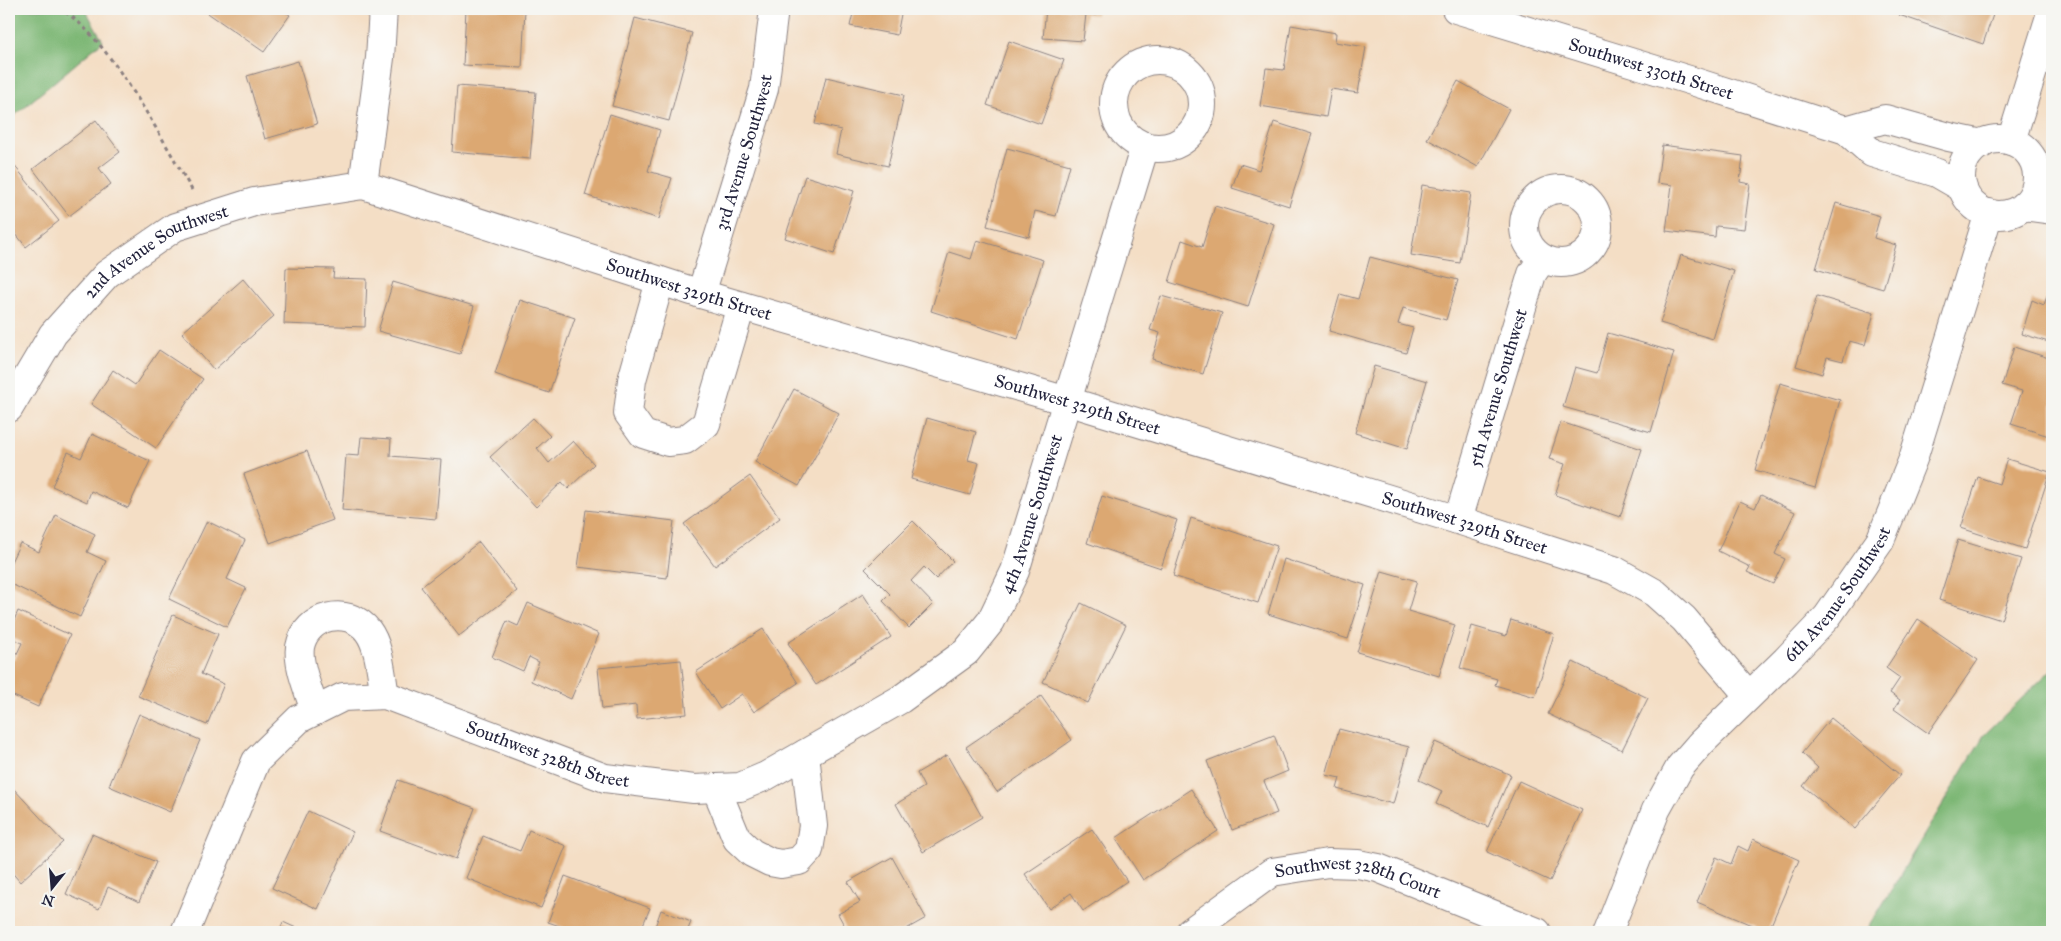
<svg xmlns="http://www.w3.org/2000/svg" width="2061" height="941" font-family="'IM FELL Great Primer',serif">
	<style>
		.forest { fill: #7db775; stroke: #506c58 }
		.building { fill: #dca872 }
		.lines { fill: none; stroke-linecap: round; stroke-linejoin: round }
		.minor-casing { stroke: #8b8080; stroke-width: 30 }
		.path { stroke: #8b8080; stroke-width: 3; stroke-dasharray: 4 4; stroke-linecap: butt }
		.minor { stroke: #fff; stroke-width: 28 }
		.labels { text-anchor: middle; stroke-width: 4; stroke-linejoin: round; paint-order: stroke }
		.street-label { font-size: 18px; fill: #22223b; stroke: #f6f6f2 }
	</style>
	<rect width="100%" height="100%" fill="#f6f6f2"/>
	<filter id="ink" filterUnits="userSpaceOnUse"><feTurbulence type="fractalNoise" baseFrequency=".02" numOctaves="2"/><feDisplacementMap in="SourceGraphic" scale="10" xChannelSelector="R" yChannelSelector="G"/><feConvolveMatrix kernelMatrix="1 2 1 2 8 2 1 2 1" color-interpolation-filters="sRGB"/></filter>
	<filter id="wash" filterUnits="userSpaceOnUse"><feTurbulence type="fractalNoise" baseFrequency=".0096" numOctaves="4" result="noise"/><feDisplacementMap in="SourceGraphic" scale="20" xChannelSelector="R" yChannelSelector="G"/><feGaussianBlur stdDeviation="1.12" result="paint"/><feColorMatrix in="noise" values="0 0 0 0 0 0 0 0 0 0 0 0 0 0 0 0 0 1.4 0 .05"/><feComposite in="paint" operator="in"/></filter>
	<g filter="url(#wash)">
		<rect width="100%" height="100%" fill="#f4dec5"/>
		<g class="forest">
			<path d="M9 9H85L103 41 9 120Z"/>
			<path d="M2052 669V932H1866L1984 735Z"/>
		</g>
		<g id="blocks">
			<g class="building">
				<path d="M202 9H281L290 15 264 52Z"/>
				<path d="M466 9H525L522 68 463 65Z"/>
				<path d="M854 9H902L897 35 850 26Z"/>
				<path d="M1046 9H1097L1096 15 1086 14 1083 41 1043 38Z"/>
				<path d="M1901 9H1995L1983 44 1899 15Z"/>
				<path d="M635 18 692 33 669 121 612 106Z"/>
				<path d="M1291 25 1336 33 1335 42 1366 47 1358 93 1331 89 1326 117 1260 106 1266 68 1284 70Z"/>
				<path d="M1009 41 1064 60 1041 124 987 105Z"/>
				<path d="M298 61 317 124 265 139 247 76Z"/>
				<path d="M826 77 904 95 888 166 836 154 841 130 815 124Z"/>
				<path d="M1458 81 1509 109 1478 167 1427 139Z"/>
				<path d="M457 86 536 92 530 159 452 152Z"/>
				<path d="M610 114 660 130 648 171 672 178 659 219 585 195Z"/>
				<path d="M96 120 120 152 99 168 111 184 69 216 33 169Z"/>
				<path d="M1274 122 1312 134 1289 206 1232 188 1240 164 1259 170Z"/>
				<path d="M1662 145 1743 156 1740 182 1750 184 1744 229 1716 226 1715 237 1666 231 1672 185 1657 183Z"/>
				<path d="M1007 148 1070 165 1056 216 1035 211 1029 237 987 226Z"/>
				<path d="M9 159 59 221 26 247 9 225Z"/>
				<path d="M805 176 854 191 834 254 785 238Z"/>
				<path d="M1422 185 1471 193 1460 263 1411 255Z"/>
				<path d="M1836 203 1880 216 1874 238 1896 245 1883 289 1816 269Z"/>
				<path d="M1215 206 1274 224 1248 307 1169 282 1182 240 1202 247Z"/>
				<path d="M977 240 1043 260 1018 339 931 311 949 252 971 259Z"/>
				<path d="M1681 255 1734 271 1713 339 1660 323Z"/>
				<path d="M1370 257 1458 280 1446 320 1403 308 1398 324 1413 328 1406 353 1329 331 1340 294 1358 299Z"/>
				<path d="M286 268 334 269 333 278 367 279 365 327 284 324Z"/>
				<path d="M243 279 274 316 214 370 182 333Z"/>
				<path d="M2052 281V343L2022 334 2032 300 2044 305Z"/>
				<path d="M393 282 474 306 460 354 378 331Z"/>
				<path d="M1161 296 1222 313 1203 374 1152 359 1160 333 1150 330Z"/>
				<path d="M1817 296 1874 313 1865 345 1849 341 1843 361 1827 357 1822 374 1796 366Z"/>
				<path d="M520 300 575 318 549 393 495 374Z"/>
				<path d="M1608 333 1674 352 1651 432 1563 407 1575 367 1597 373Z"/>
				<path d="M2014 347 2052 359V437L2011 424 2022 391 2002 385Z"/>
				<path d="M159 350 203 379 156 448 91 404 113 370 135 385Z"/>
				<path d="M1374 366 1427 381 1407 449 1355 433Z"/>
				<path d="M1780 383 1840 400 1815 488 1755 470Z"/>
				<path d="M794 389 839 413 799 486 755 462Z"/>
				<path d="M533 418 550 436 537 448 549 463 573 441 594 464 568 489 562 482 536 507 490 457Z"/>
				<path d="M927 418 976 432 968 460 979 463 970 495 911 479Z"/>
				<path d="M1561 422 1642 449 1620 517 1555 495 1565 464 1549 459Z"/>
				<path d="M92 434 150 461 128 508 91 491 87 502 52 486 68 452 81 458Z"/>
				<path d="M361 437 391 439 390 456 441 460 436 519 342 510 346 455 359 456Z"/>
				<path d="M307 451 333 520 270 543 244 474Z"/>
				<path d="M2007 459 2050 472 2025 549 1961 528 1978 477 1999 484Z"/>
				<path d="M750 476 780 518 715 566 684 524Z"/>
				<path d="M1761 495 1795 512 1775 554 1785 559 1773 584 1747 572 1750 567 1718 551 1740 501 1755 508Z"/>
				<path d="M1102 496 1177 520 1161 568 1087 543Z"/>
				<path d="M586 510 674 521 667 578 578 567Z"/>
				<path d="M56 515 95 534 87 552 106 561 80 617 9 583V566L20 543 39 552Z"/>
				<path d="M1191 518 1277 546 1258 603 1173 576Z"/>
				<path d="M207 521 245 540 227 579 246 588 227 627 169 599Z"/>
				<path d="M913 521 953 561 936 579 924 567 911 581 933 604 909 628 883 601 890 594 865 569Z"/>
				<path d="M1958 540 2021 559 2001 620 1939 600Z"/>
				<path d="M479 542 517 591 459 636 421 587Z"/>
				<path d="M1284 559 1365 585 1348 639 1268 614Z"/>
				<path d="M1382 571 1417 581 1408 611 1455 625 1439 676 1357 652Z"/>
				<path d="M863 594 891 637 816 685 788 643Z"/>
				<path d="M528 603 599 634 571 699 531 681 539 662 529 657 523 671 492 657 507 621 518 626Z"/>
				<path d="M1081 603 1126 625 1088 703 1043 682Z"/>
				<path d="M18 611 70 635 38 707 9 694V658L14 660 22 643 9 636V632Z"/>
				<path d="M173 615 218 634 201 674 224 684 207 725 138 696Z"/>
				<path d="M1918 619 1978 660 1928 733 1894 709 1900 700 1890 693 1900 678 1886 668Z"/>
				<path d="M1511 620 1554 634 1535 697 1495 685 1497 679 1460 668 1472 626 1506 636Z"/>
				<path d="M763 629 798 683 754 712 742 694 720 709 696 672Z"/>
				<path d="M681 660 687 714 637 719 636 705 602 709 598 668Z"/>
				<path d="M1573 662 1648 698 1622 750 1548 714Z"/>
				<path d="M1041 696 1072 740 997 792 966 747Z"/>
				<path d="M139 714 200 740 170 812 109 786Z"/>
				<path d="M1831 718 1900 775 1855 829 1803 786 1818 768 1802 753Z"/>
				<path d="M1339 729 1409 747 1393 804 1337 789 1340 778 1326 775Z"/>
				<path d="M1274 735 1288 771 1264 781 1277 813 1232 830 1207 761Z"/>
				<path d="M1435 742 1511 775 1488 827 1436 804 1442 791 1419 780Z"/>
				<path d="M947 755 982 817 923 852 896 804 924 787 917 773Z"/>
				<path d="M398 780 475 808 456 859 380 831Z"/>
				<path d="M1519 781 1582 810 1550 881 1487 852Z"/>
				<path d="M12 787 63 842 20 882 9 869V790Z"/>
				<path d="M1191 789 1218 831 1143 880 1116 838Z"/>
				<path d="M308 811 353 832 318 909 272 888Z"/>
				<path d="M1092 829 1127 881 1083 911 1071 893 1049 909 1025 874Z"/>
				<path d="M529 830 566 846 541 908 466 878 483 836 520 851Z"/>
				<path d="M92 834 156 862 139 902 108 887 99 909 66 894Z"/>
				<path d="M1753 839 1799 860 1768 932 1697 902 1716 857 1731 864 1738 846 1748 851Z"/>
				<path d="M892 857 926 918 901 932H848L838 914 860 902 848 882Z"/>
				<path d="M565 876 650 908 640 932H577L548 922Z"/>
				<path d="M661 910 691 922 687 932H653Z"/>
				<path d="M283 922 305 932H279Z"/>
			</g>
		</g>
	</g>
	<g filter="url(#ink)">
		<use href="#blocks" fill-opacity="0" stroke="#8b8080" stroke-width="1"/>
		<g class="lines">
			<g class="minor-casing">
				<g id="minor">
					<path id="s1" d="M1456 9 1689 80 1846 130 1872 153 1937 173 1963 188"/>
					<circle cx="1158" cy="104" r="44"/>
					<path d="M1846 130 1885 119 1949 137 1982 144"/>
					<circle cx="1999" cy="177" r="38"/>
					<path d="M2011 141 2052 10"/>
					<path d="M363 185 380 58 383 9"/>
					<circle cx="1561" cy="226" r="37"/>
					<path d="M2023 206 2052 210"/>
					<path d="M660 281 632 380 628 413 643 434 668 442 685 440 706 424 741 306"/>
					<path id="s2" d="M701 294 764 89 774 9"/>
					<path id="s3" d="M9 408 53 334 107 274 175 227 254 202 363 185 701 294 1067 401 1458 520 1614 570 1655 593 1684 619 1748 695"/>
					<path id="s4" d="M1458 520 1532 274 1542 259"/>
					<path d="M315 711C310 694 297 665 300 647 306 615 348 605 368 631 380 647 381 675 385 695"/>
					<path d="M716 788 737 839 752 853 770 862 781 864 799 861 809 850 813 826 805 754"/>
					<path id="s5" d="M185 932 256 761 299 719 343 697 385 695 605 778 694 789 740 787 766 776 901 699 966 652 991 621 1015 571 1145 146"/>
					<path id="s6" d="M1190 932 1272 872 1328 863 1358 864 1378 868 1537 932"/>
					<path id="s7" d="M1608 932 1656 810 1680 767 1701 743 1786 660 1827 617 1880 541 1913 459 1989 213"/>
				</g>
			</g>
			<path class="path" d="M58 9C102 25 167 148 192 190"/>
			<use href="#minor" class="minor"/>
		</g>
	</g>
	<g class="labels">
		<g class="street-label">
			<text dy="6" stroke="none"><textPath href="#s1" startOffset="204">Southwest 330th Street</textPath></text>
			<text dy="6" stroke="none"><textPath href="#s2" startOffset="148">3rd Avenue Southwest</textPath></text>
			<text dy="6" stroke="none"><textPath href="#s3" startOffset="221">2nd Avenue Southwest</textPath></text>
			<text dy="6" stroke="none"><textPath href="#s3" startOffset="785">Southwest 329th Street</textPath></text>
			<text dy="6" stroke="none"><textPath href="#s4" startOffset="138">5th Avenue Southwest</textPath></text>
			<text dy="6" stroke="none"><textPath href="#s3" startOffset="1190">Southwest 329th Street</textPath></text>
			<text dy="6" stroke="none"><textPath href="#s5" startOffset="1126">4th Avenue Southwest</textPath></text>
			<text dy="6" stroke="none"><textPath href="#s3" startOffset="1595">Southwest 329th Street</textPath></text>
			<text dy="6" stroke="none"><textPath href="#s7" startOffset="415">6th Avenue Southwest</textPath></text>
			<text dy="6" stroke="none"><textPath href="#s5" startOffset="510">Southwest 328th Street</textPath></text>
			<text dy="6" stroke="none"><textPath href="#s6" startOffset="190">Southwest 328th Court</textPath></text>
		</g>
	</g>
	<rect width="2061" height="941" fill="none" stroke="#f6f6f2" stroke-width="30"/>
	<g transform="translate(52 888) rotate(197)" stroke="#f6f6f2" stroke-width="4" paint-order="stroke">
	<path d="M0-4L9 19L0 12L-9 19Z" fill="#22223b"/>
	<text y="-8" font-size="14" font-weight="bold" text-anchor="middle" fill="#22223b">N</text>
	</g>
</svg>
